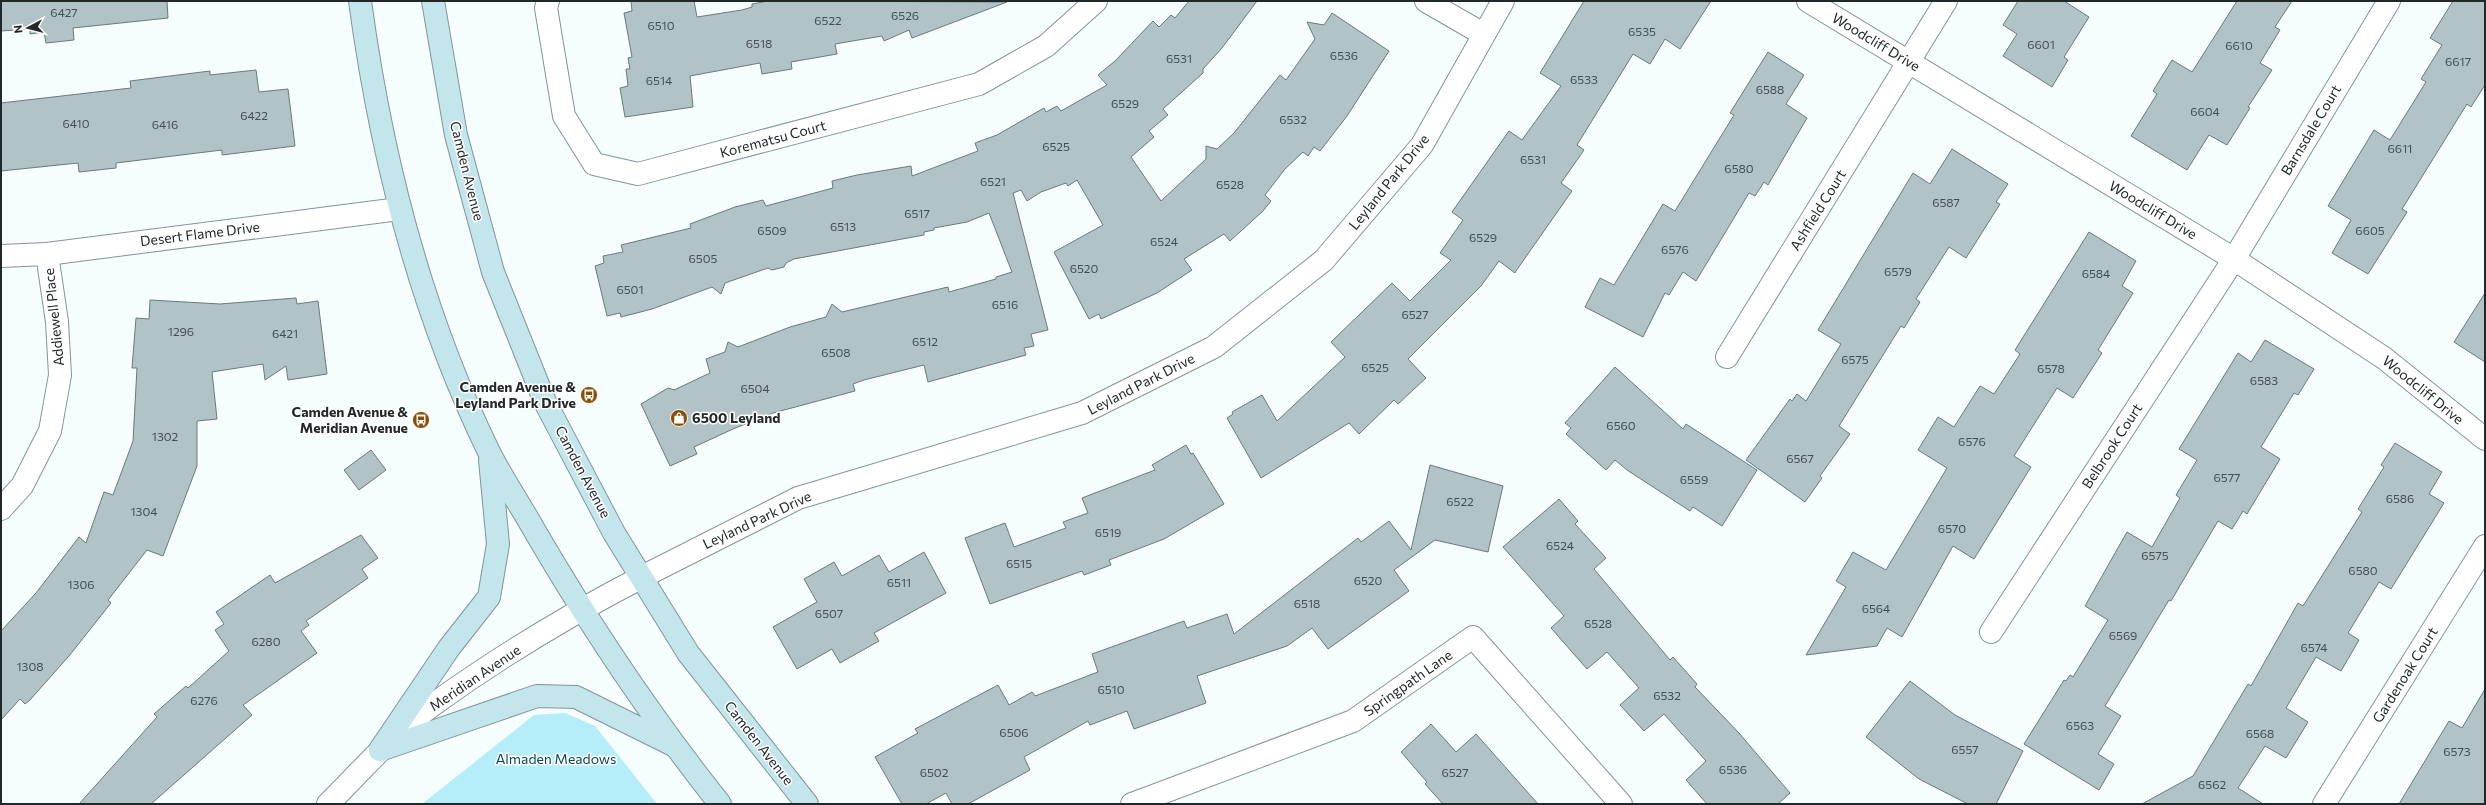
<svg xmlns="http://www.w3.org/2000/svg" width="2486" height="805" font-family="Commissioner,sans-serif">
	<style>
		.green { fill: #b5edf8 }
		.building { fill: #b1c3c7; stroke: #687a7d }
		.lines { fill: none; stroke-linecap: round; stroke-linejoin: round }
		.minor-casing { stroke: #839598; stroke-width: 24 }
		.tertiary-casing { stroke: #839598; stroke-width: 24 }
		.secondary-casing { stroke: #839598; stroke-width: 24 }
		.minor { stroke: #fff; stroke-width: 22 }
		.tertiary { stroke: #fff; stroke-width: 22 }
		.secondary { stroke: #c3e6ec; stroke-width: 22 }
		.labels { text-anchor: middle; stroke-width: 3; stroke-linejoin: round; paint-order: stroke }
		.number-label { font-size: 12px; fill: #454f51 }
		.street-label { font-size: 14px; fill: #21282a; stroke: #fff }
		.poi-label { font-size: 14px; font-weight: bold; fill: #21282a; stroke: #fff; text-anchor: end }
		.park-label { font-size: 14px; fill: #094650; stroke: #fff }
	</style>
	<rect width="100%" height="100%" fill="#f6fdff"/>
	<path class="green" d="M565 713 595 726 657 804H422L534 715Z"/>
	<g class="building">
		<path d="M1 1H167L168 18 73 28 74 40 46 43 44 32 30 34V29L1 31Z"/>
		<path d="M631 1H694L697 17 742 10 752 7V4L768 1 1007 2 912 38 909 30 884 41 882 36 835 44 837 54 791 62 792 69 762 74 760 63 690 76 693 107 625 117 620 88 628 86 626 69H630L628 58 632 57 624 13 632 11Z"/>
		<path d="M1189 1H1257L1222 48 1203 69V73L1163 109 1168 115 1149 131 1154 137 1131 157 1161 201 1206 159V146L1217 149 1234 133 1280 75 1286 80 1315 39 1307 22 1324 25 1332 13 1389 51 1347 116 1320 151 1314 147 1308 156 1303 152 1285 169 1265 195 1271 201 1263 211 1230 241 1224 234 1184 259 1192 270 1157 293 1101 319 1099 314 1089 319 1054 252 1103 225 1077 180 1068 186 1066 183 1041 192 1027 201 1021 190 1013 193 1048 330 1031 334 1034 346 1024 348 1026 355 928 382 924 365 864 380 853 384 855 391 773 413 733 429 694 447 697 454 670 466 641 404 668 388 674 390 710 373 706 359 725 352 728 342 738 347 790 327 826 317 832 304 842 312 948 287 949 292 996 279V277L1012 272 989 213 967 222 934 228V230L924 232V235L794 259 786 263 784 267 772 270 768 268 725 283 721 294 712 287 652 309 621 317 620 313 607 316 595 266 604 263 603 256 623 252 621 245 691 228 690 224 735 207 763 200 766 206 833 188 832 181 857 175 911 166 912 176 978 151 975 143 997 135 1044 108 1046 112 1057 106 1061 111 1107 85 1098 75 1115 61 1153 21 1159 27 1171 15 1175 18Z"/>
		<path d="M1584 1H1711L1680 49 1665 39 1650 64 1633 54 1577 145 1584 150 1561 183 1572 191 1516 271 1515 273 1499 261 1481 286 1408 359 1426 378 1398 404 1394 400 1359 434 1349 423 1261 478 1227 418 1233 414 1232 412 1262 395 1277 421 1345 357 1331 342 1392 283 1410 301 1451 260 1440 253 1463 220 1452 212 1509 131 1522 140 1561 86 1540 73Z"/>
		<path d="M2018 1H2064L2089 17 2064 57 2068 60 2052 87 2003 56 2017 34 2003 25Z"/>
		<path d="M2237 1H2292L2275 27 2280 30 2260 63 2272 70 2248 107 2250 108 2227 145 2209 135 2187 170 2131 136 2157 94 2153 91 2172 60 2192 72Z"/>
		<path d="M2453 1H2485V85L2471 107 2467 104 2402 209 2407 212 2368 274 2332 253 2351 220 2328 206 2374 130 2390 140 2426 82 2421 79 2442 45 2430 38Z"/>
		<path d="M1768 52 1804 75 1786 104 1807 118 1768 185 1764 182 1755 196 1749 193 1696 281 1683 272 1669 295 1665 293 1643 337 1585 307 1600 278 1614 285 1663 204 1675 211 1734 115 1730 113Z"/>
		<path d="M256 70 259 92 288 89 295 146 222 155V150L116 163V168L79 172 78 163 1 171V103L131 88 130 81 210 71V75Z"/>
		<path d="M1952 149 2008 184 1996 202 2000 204 1966 258 1949 247 1916 299 1920 302 1904 328 1901 326 1839 426 1850 434 1820 476 1822 478 1805 502 1746 460 1790 399 1792 401 1797 394 1806 401 1841 344 1818 330 1913 173 1930 184Z"/>
		<path d="M2089 232 2136 261 2122 286 2133 293 2098 350 2102 353 2073 398 2057 388 2014 456 2031 467 1974 559 1953 546 1902 637 1887 628 1877 646 1806 655 1846 587 1836 581 1853 552 1886 570 1947 468 1918 450 1938 417 1954 427 1980 386 1994 394 2020 354 2015 350Z"/>
		<path d="M2485 293V362L2454 342Z"/>
		<path d="M296 298 297 304 318 301 327 374 288 380 286 366 265 380 263 364 212 372 217 419 197 421V466L163 556 147 550 108 600 111 603 69 656 29 701 25 704 20 699 1 720V631L36 593 79 537 86 543 104 492 113 495 133 441 137 368H132L136 318 149 319 150 300 220 304Z"/>
		<path d="M2265 340 2314 369 2298 395 2294 393 2261 447 2280 459 2247 514 2243 511 2232 529 2218 521 2171 601 2169 600 2105 706 2121 716 2098 754 2114 764 2099 790 2024 744 2064 680 2066 681 2070 675 2073 677 2108 620 2085 606 2127 532 2152 547 2180 498 2176 495 2197 460 2179 449 2238 353 2251 362Z"/>
		<path d="M1615 367 1683 429 1686 424 1757 470 1722 526 1693 507 1690 511 1627 470 1615 460 1606 470 1566 434 1571 428 1565 423Z"/>
		<path d="M2395 443 2442 472 2429 494 2444 503 2391 589 2379 582 2348 633 2359 640 2341 671 2316 657 2286 708 2308 722 2286 758 2265 746 2238 788 2263 804H2142L2193 776 2248 684 2251 686 2298 603 2303 606 2362 512 2358 509 2384 467 2381 465Z"/>
		<path d="M1186 445 1191 454 1193 453 1224 504 1164 539 1109 560 1111 565 1084 575 1082 571 990 604 965 538 1005 523 1014 547 1066 528 1063 522 1088 513 1082 498 1155 470 1152 465Z"/>
		<path d="M371 450 386 470 359 490 344 470Z"/>
		<path d="M1430 465 1503 486 1488 552 1435 540 1394 570 1409 591 1328 649 1312 628 1287 646 1197 676 1206 703 1134 729 1127 711 1090 725 1088 721 1024 757 1030 770 968 804H952L946 793 926 804H902L875 757 918 733 915 729 998 685 1009 705 1032 692 1035 696 1098 672 1092 654 1184 621 1187 628 1227 614 1234 634 1358 538 1361 542 1389 521 1411 550Z"/>
		<path d="M1559 499 1578 521 1575 524 1606 558 1594 569 1670 660 1673 657 1697 684 1695 687 1739 733 1790 793 1778 804H1707L1686 780 1706 761 1664 714 1644 731 1620 705 1639 688 1607 652 1587 669 1551 628 1564 616 1503 547Z"/>
		<path d="M361 535 378 558 362 569 368 578 306 621 309 625 301 631 317 653 243 705 252 715 151 804H79L157 717 154 714 186 686 188 688 229 651 215 630 224 624 216 612 270 575 275 583Z"/>
		<path d="M924 552 946 593 874 633 879 641 840 663 832 649 797 669 773 627 817 602 804 579 834 562 842 576 879 555 889 572Z"/>
		<path d="M1910 681 1955 715 2023 751 1996 804H1968L1919 779 1866 737Z"/>
		<path d="M2485 689V804H2399L2449 721 2462 728Z"/>
		<path d="M1431 724 1456 752 1476 734 1538 804H1443L1425 784 1427 782 1401 752Z"/>
	</g>
	<g class="lines">
		<g class="minor-casing">
			<g id="minor">
				<path d="M548 1 546 8 564 116 594 164 638 174 979 84 1046 46 1096 1"/>
				<path d="M1426 1 1483 34"/>
				<path d="M1808 1 2234 259 2384 358 2485 439"/>
				<path d="M1 256 47 254 399 209"/>
				<path d="M1727 357 1946 1"/>
				<path d="M1 509 22 486 50 431 60 375 57 322 47 254"/>
				<path d="M640 578 798 498 1082 413 1214 347 1324 260 1422 145 1503 1"/>
				<path d="M1991 632 2234 259 2389 1"/>
				<path d="M1132 804 1353 721 1473 637 1621 804"/>
				<path d="M2324 804 2485 546"/>
			</g>
		</g>
		<g class="tertiary-casing">
			<path id="tertiary" d="M328 804C362 770 395 732 434 704 499 657 569 615 640 578"/>
		</g>
		<g class="secondary-casing">
			<g id="secondary">
				<path d="M360 1C381 156 420 311 489 452 503 480 521 506 536 533 592 629 651 717 720 804"/>
				<path d="M433 1 456 135 493 272 545 402 614 533 688 653 807 804"/>
				<path d="M380 750 449 648 489 597 498 544 490 460"/>
				<path d="M380 750 537 696 576 697 673 745"/>
			</g>
		</g>
		<use href="#minor" class="minor"/>
		<use href="#tertiary" class="tertiary"/>
		<use href="#secondary" class="secondary"/>
	</g>
	<defs>
		<g id="bus-disc" transform="scale(0.9)"><circle r="9.5" fill="#894e07" stroke="#fff"/><path d="M-5-6H5V4H4V6H2V4H-2V6H-4V4H-5ZM-3.5-4V0h7V-4ZM-3.5 1.2v1.5H-2V1.2ZM2 1.2v1.5H3.5V1.2Z" fill="#fff"/></g>
		<g id="shop-disc" transform="scale(0.9)"><circle r="9.5" fill="#894e07" stroke="#fff"/><path d="M-5-2.5h2.3a2.7 3.5 0 0 1 5.4 0H5L5.5 6h-11ZM-1.5-2.5h3a1.5 2.3 0 0 0-3 0Z" fill="#fff"/></g>
	</defs>
	<g fill-rule="evenodd">
		<use href="#bus-disc" x="589" y="395"/>
		<use href="#shop-disc" x="679" y="418"/>
		<use href="#bus-disc" x="421" y="420"/>
	</g>
	<g class="labels">
		<g class="number-label">
			<text x="64" y="17">6427</text>
			<text x="905" y="20">6526</text>
			<text x="828" y="25">6522</text>
			<text x="661" y="30">6510</text>
			<text x="1642" y="36">6535</text>
			<text x="759" y="48">6518</text>
			<text x="2041" y="49">6601</text>
			<text x="2239" y="50">6610</text>
			<text x="1344" y="60">6536</text>
			<text x="1179" y="63">6531</text>
			<text x="2458" y="66">6617</text>
			<text x="1584" y="84">6533</text>
			<text x="659" y="85">6514</text>
			<text x="1770" y="94">6588</text>
			<text x="1125" y="108">6529</text>
			<text x="2205" y="116">6604</text>
			<text x="254" y="120">6422</text>
			<text x="1293" y="124">6532</text>
			<text x="76" y="128">6410</text>
			<text x="165" y="129">6416</text>
			<text x="1056" y="151">6525</text>
			<text x="2400" y="153">6611</text>
			<text x="1533" y="164">6531</text>
			<text x="1739" y="173">6580</text>
			<text x="993" y="186">6521</text>
			<text x="1230" y="189">6528</text>
			<text x="1946" y="207">6587</text>
			<text x="917" y="218">6517</text>
			<text x="843" y="231">6513</text>
			<text x="772" y="235">6509</text>
			<text x="2370" y="235">6605</text>
			<text x="1483" y="242">6529</text>
			<text x="1164" y="246">6524</text>
			<text x="1675" y="254">6576</text>
			<text x="703" y="263">6505</text>
			<text x="1084" y="273">6520</text>
			<text x="1898" y="276">6579</text>
			<text x="2096" y="278">6584</text>
			<text x="630" y="294">6501</text>
			<text x="1005" y="309">6516</text>
			<text x="1415" y="319">6527</text>
			<text x="181" y="336">1296</text>
			<text x="285" y="338">6421</text>
			<text x="925" y="346">6512</text>
			<text x="836" y="357">6508</text>
			<text x="1855" y="364">6575</text>
			<text x="1375" y="372">6525</text>
			<text x="2051" y="373">6578</text>
			<text x="2264" y="385">6583</text>
			<text x="755" y="393">6504</text>
			<text x="1621" y="430">6560</text>
			<text x="165" y="441">1302</text>
			<text x="1972" y="446">6576</text>
			<text x="1800" y="463">6567</text>
			<text x="2227" y="482">6577</text>
			<text x="1694" y="484">6559</text>
			<text x="2400" y="503">6586</text>
			<text x="1460" y="506">6522</text>
			<text x="144" y="516">1304</text>
			<text x="1952" y="533">6570</text>
			<text x="1108" y="537">6519</text>
			<text x="1560" y="550">6524</text>
			<text x="2155" y="560">6575</text>
			<text x="1019" y="568">6515</text>
			<text x="2363" y="575">6580</text>
			<text x="1368" y="585">6520</text>
			<text x="899" y="587">6511</text>
			<text x="81" y="589">1306</text>
			<text x="1307" y="608">6518</text>
			<text x="1876" y="613">6564</text>
			<text x="829" y="618">6507</text>
			<text x="1598" y="628">6528</text>
			<text x="2123" y="640">6569</text>
			<text x="266" y="646">6280</text>
			<text x="2314" y="652">6574</text>
			<text x="30" y="671">1308</text>
			<text x="1111" y="694">6510</text>
			<text x="1667" y="700">6532</text>
			<text x="204" y="705">6276</text>
			<text x="2080" y="730">6563</text>
			<text x="1014" y="737">6506</text>
			<text x="2260" y="738">6568</text>
			<text x="1965" y="754">6557</text>
			<text x="2457" y="756">6573</text>
			<text x="1733" y="774">6536</text>
			<text x="934" y="777">6502</text>
			<text x="1455" y="777">6527</text>
			<text x="2212" y="789">6562</text>
		</g>
		<g class="street-label">
			<text transform="translate(1876 42) rotate(31)" y="5">Woodcliff Drive</text>
			<text transform="translate(2311 130) rotate(-59)" y="5">Barnsdale Court</text>
			<text transform="translate(773 139) rotate(-15)" y="5">Korematsu Court</text>
			<text transform="translate(467 171) rotate(76)" y="5">Camden Avenue</text>
			<text transform="translate(1389 182) rotate(-51)" y="5">Leyland Park Drive</text>
			<text transform="translate(1818 210) rotate(-58)" y="5">Ashfield Court</text>
			<text transform="translate(2153 210) rotate(31)" y="5">Woodcliff Drive</text>
			<text transform="translate(200 234) rotate(-7)" y="5">Desert Flame Drive</text>
			<text transform="translate(54 317) rotate(-96)" y="5">Addiewell Place</text>
			<text transform="translate(1141 384) rotate(-27)" y="5">Leyland Park Drive</text>
			<text transform="translate(2423 390) rotate(39)" y="5">Woodcliff Drive</text>
			<text transform="translate(2112 446) rotate(-57)" y="5">Belbrook Court</text>
			<text transform="translate(583 472) rotate(62)" y="5">Camden Avenue</text>
			<text transform="translate(757 520) rotate(-25)" y="5">Leyland Park Drive</text>
			<text transform="translate(2405 675) rotate(-58)" y="5">Gardenoak Court</text>
			<text transform="translate(475 678) rotate(-34)" y="5">Meridian Avenue</text>
			<text transform="translate(1408 683) rotate(-35)" y="5">Springpath Lane</text>
			<text transform="translate(759 743) rotate(52)" y="5">Camden Avenue</text>
		</g>
		<g class="poi-label">
			<text x="576" y="392">Camden Avenue &amp;<tspan x="576" dy="16">Leyland Park Drive</tspan></text>
			<text x="408" y="417">Camden Avenue &amp;<tspan x="408" dy="16">Meridian Avenue</tspan></text>
			<text x="692" y="423" text-anchor="start">6500 Leyland</text>
		</g>
		<g class="park-label">
			<text x="556" y="764">Almaden Meadows</text>
		</g>
	</g>
	<rect width="2486" height="805" fill="none" stroke="#21282a" stroke-width="4"/>
	<g transform="translate(28 28) rotate(263)" stroke="#ffffff" stroke-width="3" paint-order="stroke">
	<path d="M0-3L7 15L0 10L-7 15Z" fill="#21282a"/>
	<text y="-6" font-size="11" font-weight="bold" text-anchor="middle" fill="#21282a">N</text>
	</g>
</svg>
